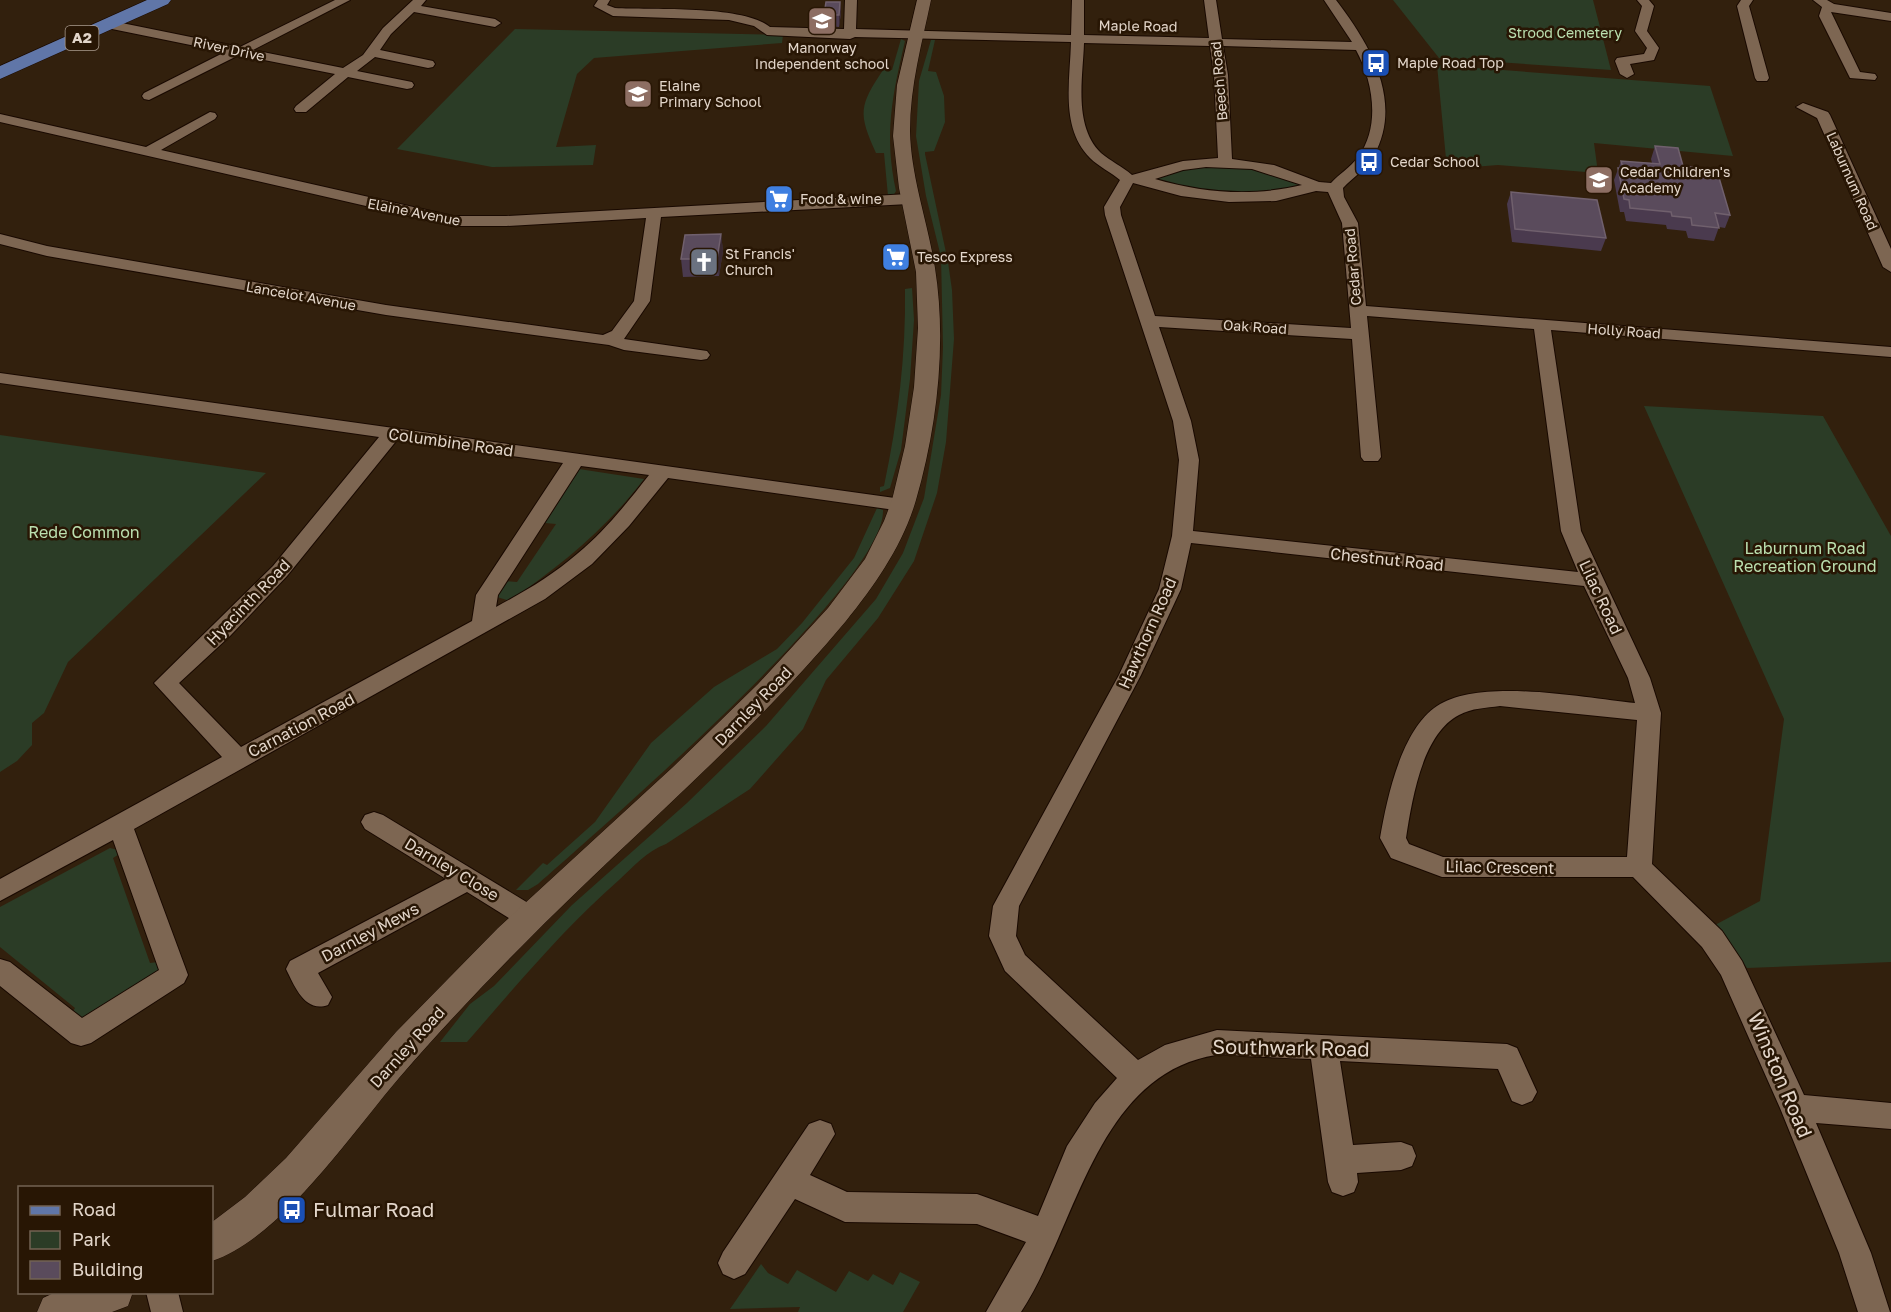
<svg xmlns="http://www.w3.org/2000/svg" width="1891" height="1312" font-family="'Golos Text',sans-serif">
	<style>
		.green { fill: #2b3c26 }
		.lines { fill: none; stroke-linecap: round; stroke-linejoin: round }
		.minor-casing { stroke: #190900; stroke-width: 2 }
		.tertiary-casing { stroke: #190900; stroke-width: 1 }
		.primary-casing { stroke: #190900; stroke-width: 1 }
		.minor { fill: #7d6652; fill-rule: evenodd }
		.tertiary { fill: #7d6652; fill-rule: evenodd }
		.primary { fill: #6076a8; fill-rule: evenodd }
		.wall { fill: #4a3a4e }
		.shaded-wall { fill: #39282f }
		.building { fill: #5a4b5c; stroke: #70606d; stroke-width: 1.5 }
		.labels { text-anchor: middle; stroke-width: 5; stroke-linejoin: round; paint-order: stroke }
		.far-street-label { font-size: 14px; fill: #e3d6ca; stroke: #281604 }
		.far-park-label { font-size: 14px; fill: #bbe0b0; stroke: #281604 }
		.far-poi-label { font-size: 14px; fill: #e3d6ca; stroke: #281604; text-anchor: start }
		.shield { fill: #281604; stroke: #ab9c8f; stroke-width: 1.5 }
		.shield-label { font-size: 15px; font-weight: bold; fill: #e3d6ca }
		.street-label { font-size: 16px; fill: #e3d6ca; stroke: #281604 }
		.park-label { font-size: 16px; fill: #bbe0b0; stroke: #281604 }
		.near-street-label { font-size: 20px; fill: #e3d6ca; stroke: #281604 }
		.near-poi-label { font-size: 20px; fill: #e3d6ca; stroke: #281604; text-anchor: start }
	</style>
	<rect width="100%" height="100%" fill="#32200d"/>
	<g class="green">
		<path d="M1393 0H1593L1611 70 1439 58Z"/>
		<path d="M515 29 783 35 782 43 594 58 577 74 556 147 596 145 593 165 492 167 397 149Z"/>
		<path d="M901 39 905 41C892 97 884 134 896 191L893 196H888L884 153H876C858 113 859 106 883 70H892Z"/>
		<path d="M931 40H935L928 71 936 72 944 96 945 122 934 151 925 152V154L948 262 952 290 954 339 946 442 937 493 914 561 878 618 826 680 803 729 750 789 666 844C647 851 633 867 619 880 563 929 516 986 467 1042H440L470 1004 494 986 572 905 687 803 766 726 876 599 903 553 924 498 941 395 943 347 941 257 926 196 916 136 919 81Z"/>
		<path d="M1437 65 1710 86 1733 156 1594 143 1598 173 1498 165 1447 169Z"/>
		<path d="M1225 165 1263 170 1309 186 1229 196 1148 179 1188 167Z"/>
		<path d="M912 288 914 320 910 379 901 450 890 488 880 492V487L884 486C898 420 906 355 905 289Z"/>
		<path d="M1644 406 1823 416 1891 536V962L1747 968 1715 925 1760 901 1784 719Z"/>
		<path d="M0 435 266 473 68 662 44 713 32 723V745L17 761 0 772Z"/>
		<path d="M579 469 644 479C605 530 562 564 510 601L497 597 498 590 504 581 517 582 556 524 545 523Z"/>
		<path d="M877 508 883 510C886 582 600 829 538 884L528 890H516L543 863 547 865 595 822 651 743 714 687 777 649 802 623 854 558Z"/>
		<path d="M110 848 118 850 121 853 113 858 150 963 158 962 159 976 83 1020 71 1015 75 1008 0 947V907Z"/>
		<path d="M761 1264 768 1273 788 1284 797 1270 836 1292 849 1271 868 1281 873 1274 893 1285 900 1272 920 1282 903 1312H798L800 1307 730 1309Z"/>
	</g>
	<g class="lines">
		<g class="minor-casing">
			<g id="minor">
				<path d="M335 0H350L253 50 343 68 363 55 383 28 413 0H426L421 6 495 19 501 23 495 27 414 12 391 34 380 50 433 61 435 64 433 67 428 68 375 57 357 71 412 82 414 85 412 88 407 89 348 77 306 112H296L294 109 296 106 335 74 239 55 149 100 144 99 142 96 144 93 225 52 112 29 106 25 112 21 240 47Z"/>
				<path d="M598 0H610L607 5 615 8C652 10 744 5 770 27L844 29 845 0H857L856 29 1071 35 1072 0H1084V35L1209 38 1204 0H1216L1222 39 1352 42 1324 0H1336C1369 43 1404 101 1374 155 1367 169 1353 177 1343 188L1344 197 1358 223 1366 306 1891 347V357L1551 330 1581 531 1650 678 1661 713 1652 864 1722 931 1742 961 1804 1095 1891 1103V1129L1816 1123 1871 1253 1890 1312H1858L1839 1253 1780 1108 1721 975 1702 947 1633 877H1442L1391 858 1380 838C1387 798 1401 730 1437 706 1480 677 1583 698 1635 703L1628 678 1584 586 1191 543 1181 589 1141 675 1019 906 1016 936 1025 955 1138 1060 1165 1045 1217 1030 1507 1044 1517 1048 1537 1092 1532 1101 1522 1105 1512 1101 1498 1069 1340 1061 1353 1145 1401 1142 1412 1146 1416 1156 1412 1166 1401 1170 1357 1173 1358 1182 1354 1192 1343 1196 1332 1192 1328 1182 1311 1059C1288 1058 1266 1057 1243 1056 1234 1055 1224 1053 1216 1055 1096 1074 1077 1227 1021 1312H986L1026 1242 977 1224 845 1222 795 1199 745 1274 734 1279 723 1274 718 1263 723 1252 809 1124 820 1120 831 1124 835 1134 810 1175 847 1192 977 1194 1038 1216 1067 1146 1095 1103 1117 1078 1005 971 989 936 993 906 1119 675 1159 589 1172 536 1179 460 1173 421 1105 215 1104 207 1120 180C1111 172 1099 167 1090 158 1060 128 1070 81 1071 42L855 37 850 39 767 35 754 26 729 20 613 16 594 6ZM1084 43 1210 46 1214 75 1218 158 1183 161 1132 175C1122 166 1110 161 1101 153 1073 126 1083 77 1084 43ZM1223 46 1356 50C1373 81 1381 126 1358 157 1351 167 1339 174 1331 183L1319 182 1274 165 1232 159 1228 75ZM1206 167 1252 169 1302 185C1253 197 1203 193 1155 179L1183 170ZM1133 183 1181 196 1229 202 1276 201 1316 191 1328 192 1342 223 1351 328 1155 316 1121 215 1120 207ZM1367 316 1534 329 1561 531 1578 572 1193 531 1199 460 1191 421 1159 327 1352 339 1361 457 1364 461H1378L1381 457ZM1500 706 1637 720 1627 857H1443L1409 844 1406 838C1412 800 1422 734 1459 715 1472 708 1486 708 1500 706Z"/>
				<path d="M1637 0H1649L1654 6 1647 31 1659 48 1654 60 1630 64 1634 74 1627 78 1620 74 1615 61 1617 58 1644 54 1647 48 1635 31 1642 6Z"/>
				<path d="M1741 0H1753L1749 6 1769 78 1767 81H1757L1755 78 1737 6Z"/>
				<path d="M1813 0H1827L1834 4 1891 13V21L1831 12 1860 72 1875 74 1877 77 1875 80 1850 78 1819 16 1822 7Z"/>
				<path d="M1803 103 1828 112 1830 115 1891 249V272L1883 267 1817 118 1796 107Z"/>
				<path d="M210 112 215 113 217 116 215 119 161 150 453 216H506L909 194 917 199 909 204 661 217 650 301 624 339 707 351 710 355 707 359 701 360 624 350 609 345 386 315 47 256 0 244V234L47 246 386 305 603 335 612 331 634 301 646 218 506 226H453L0 122V114L146 147Z"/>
				<path d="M0 373 902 499 909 501 912 505 909 509 902 511 668 478 629 526 592 564 545 599 134 829 188 975 184 983 91 1043 81 1046 71 1043 0 986V959L10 962 82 1018 159 970 113 840 0 901V879L222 757 154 683 273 566 379 437 0 383ZM397 440 563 463 476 595 472 621 241 747 179 683 230 636 287 576ZM581 466 649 475C627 503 605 531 577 554 553 575 524 592 496 607L498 595Z"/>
				<path d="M374 812 383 815 538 909 542 917 538 925 529 928 520 925 467 892 318 973 332 997 328 1005C305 1013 295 987 286 969L290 961 446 879 365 829 361 822 365 815Z"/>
				<path d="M146 1292H178L183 1312H151Z"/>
			</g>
		</g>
		<g class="tertiary-casing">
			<g id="tertiary">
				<path d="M917 0H931C922 43 910 86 910 131 911 178 928 222 935 268 947 343 937 428 916 500 903 545 875 585 846 621 748 739 629 837 521 947 479 989 438 1033 399 1078 351 1134 282 1237 212 1261V1222L245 1197 286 1158 396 1032 498 928 673 767 758 684 828 608 865 559 884 521 892 500 905 446 914 387 918 328 916 272 899 188 893 136 897 85Z"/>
				<path d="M56 1292H133L128 1306 112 1312H37L43 1298Z"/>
			</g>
		</g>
		<g class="primary-casing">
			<path id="primary" d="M147 0H171L168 4 0 79V66Z"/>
		</g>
		<use href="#minor" class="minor"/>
		<use href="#tertiary" class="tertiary"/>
		<use href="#primary" class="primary"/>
	</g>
	<g class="wall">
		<path d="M840 2 841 13 839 27 825 26 824 15Z"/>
		<path d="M1655 146 1683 166 1730 215 1725 228 1719 227 1714 241 1688 238 1686 231 1667 229 1666 225 1626 221 1624 212H1620L1614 180 1621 161 1652 163 1651 159Z"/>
		<path d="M1511 192 1606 238 1601 251 1512 242 1507 204Z"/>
		<path d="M721 234 723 251 719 276 683 277 681 259Z"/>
	</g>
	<g class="shaded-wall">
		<path d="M840 2 841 13 839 27V15Z"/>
		<path d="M721 234 723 251 719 276 717 259Z"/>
	</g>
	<g class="building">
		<path d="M826 2H840L839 15H824Z"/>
		<path d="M1655 146 1678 148 1683 166 1717 171 1730 215 1715 213 1719 228 1692 225 1691 218 1672 216 1671 212 1630 208 1629 200 1624 199 1618 168H1623L1621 161 1660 164Z"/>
		<path d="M1511 192 1597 200 1606 238 1515 229Z"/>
		<path d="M721 234 717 259H681L685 235Z"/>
	</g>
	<defs>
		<g id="school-square" transform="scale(1.5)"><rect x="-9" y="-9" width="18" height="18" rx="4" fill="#8d6e63" stroke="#281604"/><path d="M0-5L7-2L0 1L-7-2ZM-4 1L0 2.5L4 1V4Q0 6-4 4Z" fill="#fff"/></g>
		<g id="bus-square" transform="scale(1.5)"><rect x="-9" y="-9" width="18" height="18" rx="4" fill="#1a4fb4" stroke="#281604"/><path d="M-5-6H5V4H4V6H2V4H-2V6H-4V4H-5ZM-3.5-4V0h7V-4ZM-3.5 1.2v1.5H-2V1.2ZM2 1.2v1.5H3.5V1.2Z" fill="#fff"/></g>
		<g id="supermarket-square" transform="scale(1.5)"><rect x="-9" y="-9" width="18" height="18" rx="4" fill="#3f7fe0" stroke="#281604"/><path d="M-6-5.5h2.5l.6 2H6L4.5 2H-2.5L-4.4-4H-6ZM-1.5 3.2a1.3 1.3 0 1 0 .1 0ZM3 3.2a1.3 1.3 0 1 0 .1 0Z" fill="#fff"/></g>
		<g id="church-square" transform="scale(1.5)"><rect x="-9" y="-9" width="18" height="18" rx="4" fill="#6b7280" stroke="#281604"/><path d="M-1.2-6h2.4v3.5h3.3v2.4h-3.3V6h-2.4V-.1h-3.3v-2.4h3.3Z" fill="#fff"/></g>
	</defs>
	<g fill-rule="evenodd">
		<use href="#school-square" x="822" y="21"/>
		<use href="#bus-square" x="1376" y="63"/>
		<use href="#school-square" x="638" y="94"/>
		<use href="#bus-square" x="1369" y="162"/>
		<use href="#school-square" x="1599" y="180"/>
		<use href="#supermarket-square" x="779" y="199"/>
		<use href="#supermarket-square" x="896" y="257"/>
		<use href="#church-square" x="704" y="262"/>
		<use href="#bus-square" x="292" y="1210"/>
	</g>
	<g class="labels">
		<g class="far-street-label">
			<text transform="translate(1138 26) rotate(1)" y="5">Maple Road</text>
			<text transform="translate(229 49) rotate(12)" y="5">River Drive</text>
			<text transform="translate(1219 81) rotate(-95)" y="5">Beech Road</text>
			<text transform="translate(1852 181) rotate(66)" y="5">Laburnum Road</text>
			<text transform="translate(414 212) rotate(11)" y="5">Elaine Avenue</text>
			<text transform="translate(1353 267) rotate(-95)" y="5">Cedar Road</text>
			<text transform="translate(301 296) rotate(10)" y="5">Lancelot Avenue</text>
			<text transform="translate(1255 327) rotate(4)" y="5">Oak Road</text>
			<text transform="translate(1624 331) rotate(4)" y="5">Holly Road</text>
		</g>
		<g class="far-park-label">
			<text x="1565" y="38">Strood Cemetery</text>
		</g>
		<g class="far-poi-label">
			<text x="822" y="53" text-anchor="middle">Manorway<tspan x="822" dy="16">Independent school</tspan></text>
			<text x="1397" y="68">Maple Road Top</text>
			<text x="659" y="91">Elaine<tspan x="659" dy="16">Primary School</tspan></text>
			<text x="1390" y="167">Cedar School</text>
			<text x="1620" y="177">Cedar Children's<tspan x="1620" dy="16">Academy</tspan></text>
			<text x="800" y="204">Food &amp; wine</text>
			<text x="725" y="259">St Francis'<tspan x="725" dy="16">Church</tspan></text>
			<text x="917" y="262">Tesco Express</text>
		</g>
		<rect class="shield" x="65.5" y="26" width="33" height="24" rx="4.5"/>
		<g class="shield-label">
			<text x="82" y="43">A2</text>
		</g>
		<g class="street-label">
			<text transform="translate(451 442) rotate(8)" y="6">Columbine Road</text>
			<text transform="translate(1387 559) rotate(6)" y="6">Chestnut Road</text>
			<text transform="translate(1601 597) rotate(65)" y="6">Lilac Road</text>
			<text transform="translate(248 602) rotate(-46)" y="6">Hyacinth Road</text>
			<text transform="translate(1147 633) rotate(-66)" y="6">Hawthorn Road</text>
			<text transform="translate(753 706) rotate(-46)" y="6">Darnley Road</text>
			<text transform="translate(301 725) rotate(-28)" y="6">Carnation Road</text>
			<text transform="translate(1500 867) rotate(1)" y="6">Lilac Crescent</text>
			<text transform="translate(452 869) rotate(31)" y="6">Darnley Close</text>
			<text transform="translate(370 932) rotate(-28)" y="6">Darnley Mews</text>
			<text transform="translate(407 1047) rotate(-48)" y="6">Darnley Road</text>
		</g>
		<g class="park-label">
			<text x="84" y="538">Rede Common</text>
			<text x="1805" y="554">Laburnum Road<tspan x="1805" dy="18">Recreation Ground</tspan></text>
		</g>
		<g class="near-street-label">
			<text transform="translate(1291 1048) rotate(1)" y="7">Southwark Road</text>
			<text transform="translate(1780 1075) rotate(67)" y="7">Winston Road</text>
		</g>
		<g class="near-poi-label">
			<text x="313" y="1217">Fulmar Road</text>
		</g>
	</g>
	<rect x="18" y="1186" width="195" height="108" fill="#281604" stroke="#736353" stroke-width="1.5"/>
	<rect x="30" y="1206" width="30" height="9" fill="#6076a8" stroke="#736353" stroke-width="1.5"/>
	<text x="72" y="1216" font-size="18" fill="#e3d6ca">Road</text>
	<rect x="30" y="1231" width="30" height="18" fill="#2b3c26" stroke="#736353" stroke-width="1.5"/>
	<text x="72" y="1246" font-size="18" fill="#e3d6ca">Park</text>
	<rect x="30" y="1261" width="30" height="18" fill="#5a4b5c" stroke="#736353" stroke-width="1.5"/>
	<text x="72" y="1276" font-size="18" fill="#e3d6ca">Building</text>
</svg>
